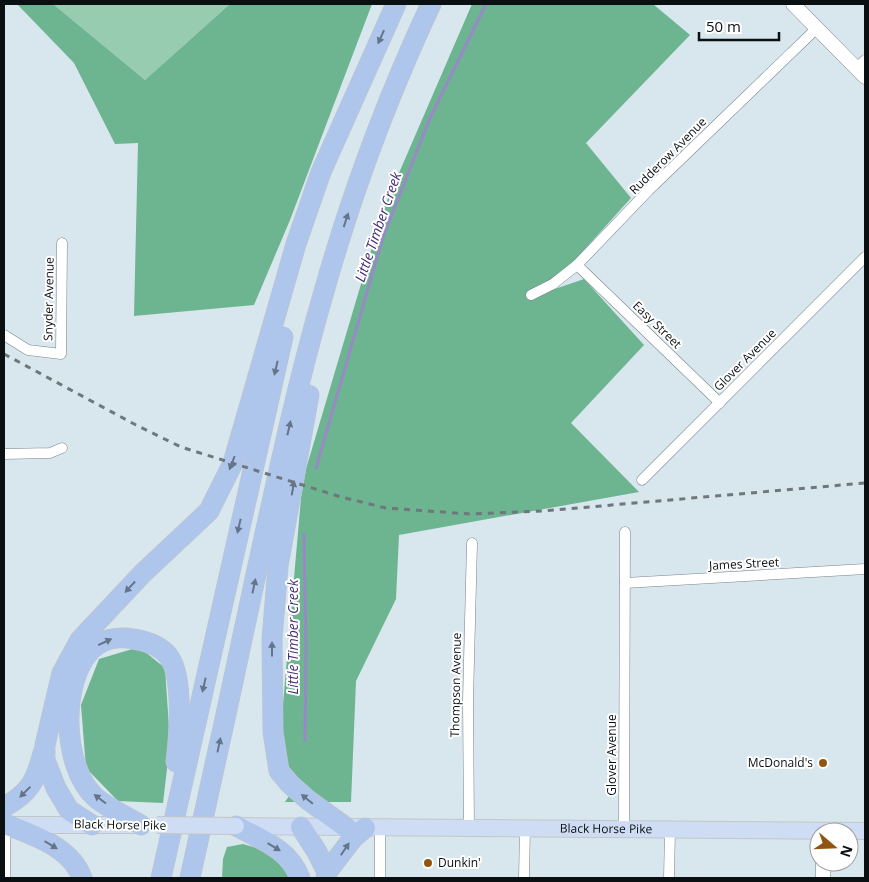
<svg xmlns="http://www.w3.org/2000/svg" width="869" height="882" font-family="'Open Sans',sans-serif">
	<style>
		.green { fill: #97ccb0 }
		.forest { fill: #6db491 }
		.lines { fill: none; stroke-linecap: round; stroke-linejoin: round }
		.stream { stroke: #978ac6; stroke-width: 3 }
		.minor-casing { stroke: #78858b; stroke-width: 11 }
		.tertiary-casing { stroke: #78858b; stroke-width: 15 }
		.primary-casing { stroke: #c4c5c6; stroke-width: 18 }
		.motorway-casing { stroke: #c4c5c6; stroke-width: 21 }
		.minor { stroke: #fff; stroke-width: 10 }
		.tertiary { stroke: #fff; stroke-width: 14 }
		.primary { stroke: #ceddf4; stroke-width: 16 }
		.motorway { stroke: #aec6ec; stroke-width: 20 }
		.rail { stroke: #6e777b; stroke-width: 3; stroke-dasharray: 6 6; stroke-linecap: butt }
		.primary-bridge-casing { stroke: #c4c5c6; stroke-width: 18; stroke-linecap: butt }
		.primary-bridge { stroke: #ceddf4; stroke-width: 16 }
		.oneway { fill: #647489 }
		.poi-dot { fill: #905512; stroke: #fff; stroke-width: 2 }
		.labels { text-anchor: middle; stroke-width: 4; stroke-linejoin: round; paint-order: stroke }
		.street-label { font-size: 12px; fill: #0a0f11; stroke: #fff }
		.poi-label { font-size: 12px; fill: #0a0f11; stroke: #fff; text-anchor: end }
		.water-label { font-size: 14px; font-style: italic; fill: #442e77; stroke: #fff }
	</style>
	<rect width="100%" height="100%" fill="#d8e6ed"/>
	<path class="green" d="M53 4H230L145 80Z"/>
	<g class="forest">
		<path d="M17 4H53L145 80 230 4H372L290 220 254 305 134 316 138 143 115 144 74 63Z"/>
		<path d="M472 4H653L690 35 586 143 631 198 546 292 584 279 644 345 571 423 639 492 399 535 396 599 356 681 351 802H285L295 787 279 750 301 498 306 469 383 210Z"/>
		<path d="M139 647 165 668 170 743 163 803 118 801 86 768 81 705 99 659Z"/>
		<path d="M243 844 268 851 287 871 288 878H222L223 859 227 847Z"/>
	</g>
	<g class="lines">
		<g class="stream">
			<path d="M316 468 383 237 430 118 486 4"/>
			<path d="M304 534 306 649 305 740"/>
		</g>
		<g class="minor-casing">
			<g id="minor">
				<path d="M856 69 865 60"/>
				<path d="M577 265 720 403"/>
				<path d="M531 295 553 284 577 265 649 190 817 28"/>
				<path d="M4 335 28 350 61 354 62 243"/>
				<path d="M4 454 50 453 62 448"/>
				<path d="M642 480 865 257"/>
				<path d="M625 583 865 569"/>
				<path d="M469 828 468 700 472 543"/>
				<path d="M624 828 625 532"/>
				<path d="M5 878V825"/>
				<path d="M380 878V828"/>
				<path d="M524 878 525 828"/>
				<path d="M669 878 670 830"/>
			</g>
		</g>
		<g class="tertiary-casing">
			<g id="tertiary">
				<path d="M793 4 865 77"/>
				<path d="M823 862V878"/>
			</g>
		</g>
		<g class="primary-casing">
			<g id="primary">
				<path d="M12 825H143"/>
				<path id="s1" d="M238 826 865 831"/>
			</g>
		</g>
		<g class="motorway-casing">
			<g id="motorway">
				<path d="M309 395 278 566 272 639 273 732 279 771 290 784 308 800 347 828"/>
				<path d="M4 807C30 793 36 780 43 753"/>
				<path d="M8 825C36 837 71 847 82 878"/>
				<path d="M92 825 69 810 56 788 45 760V745L62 673 80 640 143 573 209 511 233 463 296 244 321 172 396 4"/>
				<path d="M141 825C127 817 106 807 95 797 62 767 60 682 91 650 102 639 118 636 133 639 146 641 161 646 169 657 184 677 179 737 176 762"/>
				<path d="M236 826C262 840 289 849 300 878"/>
				<path d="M301 827 317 852 327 872"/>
				<path d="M161 878 283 337"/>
				<path d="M190 878C212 778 234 679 255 579 276 484 296 388 323 295 351 195 387 98 431 4"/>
				<path d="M326 878 327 872 353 838 365 828"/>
			</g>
		</g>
		<use href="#minor" class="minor"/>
		<use href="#tertiary" class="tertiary"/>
		<use href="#primary" class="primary"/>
		<use href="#motorway" class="motorway"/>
		<path class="rail" d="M4 354 136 425 181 447 341 497 386 508 470 514 543 511 865 483"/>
		<g class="primary-bridge-casing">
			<path id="primary-bridge" d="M157 825 236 826"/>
		</g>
		<use href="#primary-bridge" class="primary-bridge"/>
	</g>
	<defs><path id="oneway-solid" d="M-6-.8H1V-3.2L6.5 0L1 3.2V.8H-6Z" transform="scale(1.25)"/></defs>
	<g class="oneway">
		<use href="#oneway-solid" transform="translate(381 37) rotate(114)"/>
		<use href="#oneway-solid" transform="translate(346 220) rotate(-72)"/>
		<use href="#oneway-solid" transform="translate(276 368) rotate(103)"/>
		<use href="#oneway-solid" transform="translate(289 428) rotate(-77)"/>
		<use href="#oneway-solid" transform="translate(232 463) rotate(111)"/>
		<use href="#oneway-solid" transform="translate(293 488) rotate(-80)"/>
		<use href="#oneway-solid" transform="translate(239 526) rotate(103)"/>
		<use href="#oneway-solid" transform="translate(254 586) rotate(-78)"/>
		<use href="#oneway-solid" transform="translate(130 587) rotate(133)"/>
		<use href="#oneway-solid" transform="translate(105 642) rotate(-25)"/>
		<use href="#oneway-solid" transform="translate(272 649) rotate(-90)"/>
		<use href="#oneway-solid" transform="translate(204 685) rotate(103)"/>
		<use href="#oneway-solid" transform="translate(219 745) rotate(-78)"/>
		<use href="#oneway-solid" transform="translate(25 792) rotate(136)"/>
		<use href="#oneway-solid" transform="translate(100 799) rotate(-143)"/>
		<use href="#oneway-solid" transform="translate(307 799) rotate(-141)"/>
		<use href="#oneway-solid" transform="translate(51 845) rotate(31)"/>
		<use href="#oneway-solid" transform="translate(274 847) rotate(31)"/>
		<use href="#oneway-solid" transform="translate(345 849) rotate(-56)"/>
	</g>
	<g class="poi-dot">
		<circle cx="823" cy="763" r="5"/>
		<circle cx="428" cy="863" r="5"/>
	</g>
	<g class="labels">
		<g class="street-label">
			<text transform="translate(668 156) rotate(-45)" y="4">Rudderow Avenue</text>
			<text transform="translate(49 299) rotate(-89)" y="4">Snyder Avenue</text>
			<text transform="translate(657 325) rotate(44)" y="4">Easy Street</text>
			<text transform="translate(745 360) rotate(-45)" y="4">Glover Avenue</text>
			<text transform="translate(744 564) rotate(-3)" y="4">James Street</text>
			<text transform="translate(456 685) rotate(-89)" y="4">Thompson Avenue</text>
			<text transform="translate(612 755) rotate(-90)" y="4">Glover Avenue</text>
			<text transform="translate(120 825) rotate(1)" y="4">Black Horse Pike</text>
			<text dy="4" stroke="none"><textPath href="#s1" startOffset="368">Black Horse Pike</textPath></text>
		</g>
		<g class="poi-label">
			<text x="813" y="767">McDonald's</text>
			<text x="438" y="867" text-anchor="start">Dunkin'</text>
		</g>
		<g class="water-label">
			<text transform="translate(378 227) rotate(-71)" y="5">Little Timber Creek</text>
			<text transform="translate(293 637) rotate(-90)" y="5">Little Timber Creek</text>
		</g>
	</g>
	<rect width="869" height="882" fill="none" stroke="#0a0f11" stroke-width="10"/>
	<g transform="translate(834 847) rotate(109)"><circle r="24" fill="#ffffff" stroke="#9d9fa0"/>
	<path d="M0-4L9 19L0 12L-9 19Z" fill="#905512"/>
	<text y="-8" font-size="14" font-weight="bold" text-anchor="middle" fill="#0a0f11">N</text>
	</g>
	<path d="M699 32v8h80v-8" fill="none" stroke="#0a0f11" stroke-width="2.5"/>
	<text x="706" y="32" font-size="15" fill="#0a0f11" stroke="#ffffff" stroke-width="4" paint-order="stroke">50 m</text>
</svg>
